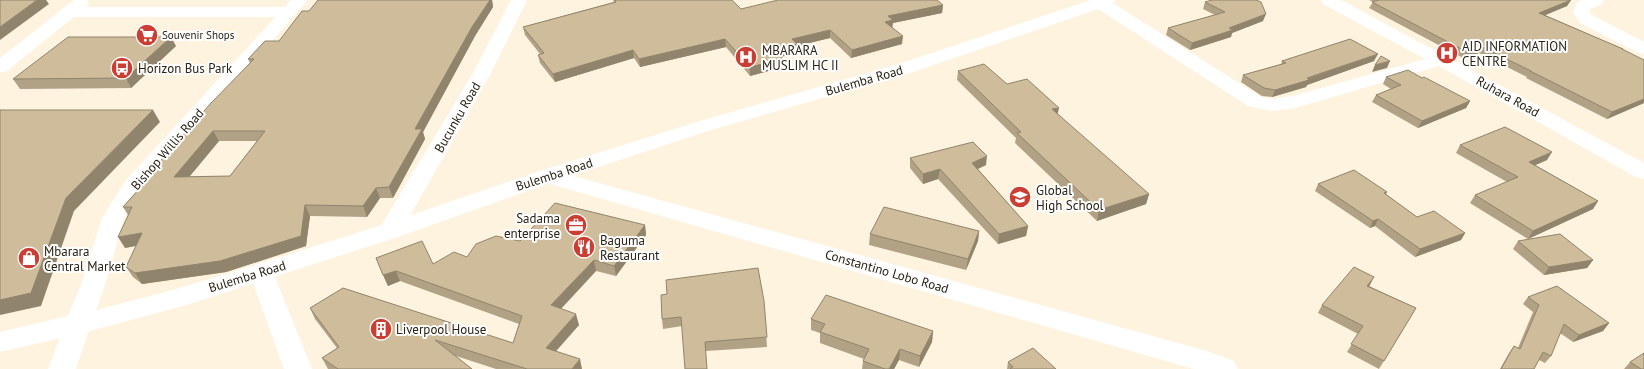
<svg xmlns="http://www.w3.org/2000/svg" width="1644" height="369" font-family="'PT Sans',sans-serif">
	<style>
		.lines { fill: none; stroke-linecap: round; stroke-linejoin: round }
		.minor { fill: #fff; fill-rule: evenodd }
		.major { fill: #fff; fill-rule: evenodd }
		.wall { fill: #b1a285; fill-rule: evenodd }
		.shaded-wall { fill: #90846c }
		.building { fill: #cebc9b; stroke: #90846c; fill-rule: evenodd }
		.labels { text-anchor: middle; stroke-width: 4; stroke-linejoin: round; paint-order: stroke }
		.far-poi-label { font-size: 11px; fill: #292215; stroke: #fff; text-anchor: start }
		.poi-label { font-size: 13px; fill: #292215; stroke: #fff; text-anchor: start }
		.street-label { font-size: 13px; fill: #292215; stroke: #fff }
	</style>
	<rect width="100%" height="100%" fill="#fef3df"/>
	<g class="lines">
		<g class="minor">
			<path d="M74 0H87L89 3 86 7H288L294 8 296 12 294 16 288 17H74L7 71 0 73V58Z"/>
			<path d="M511 0H527L491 73 398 237 390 239 382 237 378 231 473 73Z"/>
			<path d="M1095 0H1108L1261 97 1273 99 1293 96 1425 59 1323 4 1321 0H1341L1644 163V179L1636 177 1439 66 1295 108 1273 111 1248 106 1095 7 1093 3Z"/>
			<path d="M1582 0H1604L1602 4 1590 9 1589 12 1592 15 1644 42V54L1638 53 1580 23 1573 12 1577 2Z"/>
			<path d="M548 169 1207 351 1234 361 1238 369H1194L540 181 537 176 540 171Z"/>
			<path d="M261 263 270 266 273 272 312 369H284L249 272 252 266Z"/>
			<path d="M78 314 87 317 91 324 76 369H48L65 324 69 317Z"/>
		</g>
		<path class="major" d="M291 0H308L142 189 124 218 105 285 96 310 173 290 252 266 382 225 540 171 697 122 899 64 1091 0H1115L1113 4 913 72 711 130 556 181 398 237 183 306 78 334 0 352V332L68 316 81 285 102 218 126 180Z"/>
	</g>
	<g class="wall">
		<path d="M318 0H492L493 7 475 36 423 132 425 139 393 198H380L367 217 310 216 306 246 226 272 142 284 133 277 126 267 136 246 125 248 128 215 123 207 156 170 154 168 250 63 248 59 279 41 309 11ZM219 141H257L230 176 189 177Z"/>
		<path d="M613 0H732L741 9 943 5 942 13 893 23 892 28 902 44 851 58 830 38 797 46V53L781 57 783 67 750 76 726 47 640 67 634 58 555 82 540 63 538 55 540 54 525 35 523 27 614 2Z"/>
		<path d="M1369 0H1571L1567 6 1545 15 1623 49V50L1644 103 1607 119 1526 78 1527 77 1479 53 1463 58 1369 8 1373 2Z"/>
		<path d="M1205 2 1263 21 1232 33 1231 37 1190 50 1166 35 1168 28 1215 15 1203 9Z"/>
		<path d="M176 46 131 88 20 89 13 79Z"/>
		<path d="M1282 61H1374L1307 85 1306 87 1272 97 1262 96 1241 82 1243 75 1281 64Z"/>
		<path d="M958 71 1007 84 1149 194 1146 204 1097 221 1015 143 1016 138 957 80Z"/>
		<path d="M1386 77 1422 78 1470 101 1466 108 1418 128 1372 102 1376 95 1391 89 1383 84Z"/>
		<path d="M1460 145 1547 160 1535 165 1598 201 1593 209 1528 239 1470 203 1475 195 1507 182 1456 153Z"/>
		<path d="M910 158 986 165 978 169 1028 226 1026 236 998 244 938 179 923 184 910 168Z"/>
		<path d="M1318 184 1387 192 1386 195 1417 217 1465 233 1461 240 1415 257 1375 226 1370 228 1315 191Z"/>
		<path d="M645 225 646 235 616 276 596 271 561 309 579 325 556 351 582 369H496L456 356 472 369H328L322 358 337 348 315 319 310 308 513 343 519 324 400 281 388 286 376 258 433 264 467 257 520 241Z"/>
		<path d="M979 231 978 241 966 270 869 245 870 234Z"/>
		<path d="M1518 241 1593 260 1587 268 1544 275 1513 249Z"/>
		<path d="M1370 285 1369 286 1416 308 1379 369 1347 352 1358 334 1318 313 1322 305Z"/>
		<path d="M1528 297 1609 323 1603 331 1573 342 1560 333 1551 356 1545 363 1539 360 1534 369H1500L1509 353 1514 346 1518 348 1533 312 1523 304Z"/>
		<path d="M764 301 767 347 706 351 682 326 663 329 662 319Z"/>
		<path d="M811 319 933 331 932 342 919 367 899 360 894 369H862L863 361 864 359 820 343V333L811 330Z"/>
		<path d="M1008 362 1056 369H1007Z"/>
		<path d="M1630 362 1644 369H1624Z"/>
	</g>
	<g class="shaded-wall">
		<path d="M37 0H46L49 4 0 40V27Z"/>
		<path d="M490 0H492L493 7 475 36 423 132 425 139 393 198 389 187 415 129 472 27Z"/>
		<path d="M1571 0 1567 6 1536 19 1539 13Z"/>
		<path d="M943 5 942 13 893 23 892 28 885 22 888 16Z"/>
		<path d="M1266 14 1263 21 1232 33 1231 37 1190 50 1192 43 1229 28Z"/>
		<path d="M830 30V38L797 46V53L775 58V50L792 39Z"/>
		<path d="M903 36 902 44 851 58 852 50Z"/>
		<path d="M171 37 176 46 131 88 126 78Z"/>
		<path d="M725 39 726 47 640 67 639 59Z"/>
		<path d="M1482 47 1479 53 1463 58 1467 52Z"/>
		<path d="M633 50 634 58 555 82 553 74Z"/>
		<path d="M1378 54 1374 61 1307 85 1306 87 1272 97 1275 90Z"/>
		<path d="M783 59V67L750 76V67Z"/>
		<path d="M1390 61 1387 68 1372 72 1375 65Z"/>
		<path d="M1644 99V103L1607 119 1612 112Z"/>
		<path d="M1470 101 1466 108 1418 128 1422 121Z"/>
		<path d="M1059 108 1057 117 1052 109Z"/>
		<path d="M153 110 160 122 74 211 41 306 0 315V300L66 198Z"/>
		<path d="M213 131 219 141 180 188 174 177Z"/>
		<path d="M1552 152 1547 160 1524 170 1529 162Z"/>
		<path d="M987 156 986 165 971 172 972 163Z"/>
		<path d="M940 169 938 179 923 184V174Z"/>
		<path d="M376 188 380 198 367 217 363 206Z"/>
		<path d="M1149 194 1146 204 1097 221 1099 210Z"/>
		<path d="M1598 201 1593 209 1528 239 1533 231Z"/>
		<path d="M305 205 310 216 306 246 226 272 142 284 135 273Z"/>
		<path d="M1378 219 1375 226 1370 228 1373 221Z"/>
		<path d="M645 225 646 235 616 276 614 266Z"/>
		<path d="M1028 226 1026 236 998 244 999 234Z"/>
		<path d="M979 231 978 241 966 270 968 259Z"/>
		<path d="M142 233 149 243 125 248 118 237Z"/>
		<path d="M1465 233 1461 240 1415 257 1420 249Z"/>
		<path d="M594 260 596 271 554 316 551 305Z"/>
		<path d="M1593 260 1587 268 1544 275 1549 267Z"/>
		<path d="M396 271 400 281 388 286 383 275Z"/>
		<path d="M1374 277 1370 285 1363 294 1367 286Z"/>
		<path d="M576 314 579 325 549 359 546 348Z"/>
		<path d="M1609 323 1603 331 1573 342 1579 335Z"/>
		<path d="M933 331 932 342 919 367 920 356Z"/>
		<path d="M900 349 899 360 894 369H889Z"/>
		<path d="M580 359 582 369H572Z"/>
	</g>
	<g class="building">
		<path d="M0 0H37L0 27Z"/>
		<path d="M318 0H490L472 27 415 129H422L389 187 376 188 363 206 305 205 301 236 220 261 135 273 126 267 142 233 118 237 132 207H123L158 168H154L211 103 254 59H248L265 41H279L302 11H309ZM213 131H265L230 176 174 177Z"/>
		<path d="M615 0H732L741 9 778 0H937L943 5 888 16 893 20 885 22 903 36 852 50 830 30 792 39 797 44 775 50 783 59 750 67 725 39 639 59 633 50 553 74 538 55 544 53 523 27 616 2Z"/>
		<path d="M1212 0H1256L1261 2 1266 14 1229 28 1233 30 1192 43 1168 28 1225 12 1205 2Z"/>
		<path d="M1379 0H1571L1539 13 1623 49H1622L1644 60V99L1612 112 1530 71H1531L1482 47 1467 52 1372 2Z"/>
		<path d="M68 37H171L126 78 13 79Z"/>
		<path d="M1350 39 1378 54 1307 78 1309 80 1275 90 1264 88 1243 75 1286 63 1282 61Z"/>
		<path d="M1381 56 1390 61 1375 65Z"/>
		<path d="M984 64 1007 84 1027 79 1059 108 1052 109 1149 194 1099 210 1017 133 1021 132 958 71Z"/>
		<path d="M1408 70 1422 78 1424 77 1470 101 1422 121 1376 95 1401 85 1386 77Z"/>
		<path d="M0 110H153L66 198 31 293 0 300Z"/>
		<path d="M1505 127 1552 152 1529 162 1598 201 1533 231 1475 195 1518 177 1460 145Z"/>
		<path d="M973 142 987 156 972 163 1028 226 999 234 940 169 923 174 910 158Z"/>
		<path d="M1354 170 1387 192 1384 193 1417 217 1434 211 1465 233 1420 249 1378 219 1373 221 1318 184Z"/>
		<path d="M555 203 645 225 614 266 594 260 551 305 576 314 546 348 580 359 572 369H527L435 340 472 369H338L322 358 339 347 310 308 343 288 513 343 522 316 396 271 383 275 376 258 422 241 433 264 454 252 467 257 476 244 496 236 520 241Z"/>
		<path d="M884 207 979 231 968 259 870 234Z"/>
		<path d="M1560 234 1593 260 1549 267 1518 241Z"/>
		<path d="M1354 267 1374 277 1367 286 1416 308 1384 361 1351 344 1363 326 1322 305Z"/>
		<path d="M758 268 764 301 767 337 705 342 707 369H685L681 317 662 319 661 295 667 294 666 280Z"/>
		<path d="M1557 286 1609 323 1579 335 1564 324 1551 356 1543 352 1534 369H1501L1514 346 1520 349 1539 305 1528 297Z"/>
		<path d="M826 295 933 331 920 356 900 349 889 369H885L863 361 869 349 820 332 825 324 811 319Z"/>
		<path d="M1033 348 1056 369H1010L1013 367 1008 362Z"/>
		<path d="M1644 353V369H1641L1630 362Z"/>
	</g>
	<defs>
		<g id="supermarket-disc" transform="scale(1.15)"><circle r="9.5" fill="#cb3e33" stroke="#fff"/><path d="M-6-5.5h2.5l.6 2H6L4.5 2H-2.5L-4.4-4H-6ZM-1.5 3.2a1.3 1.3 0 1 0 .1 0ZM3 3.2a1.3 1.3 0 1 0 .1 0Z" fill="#fff"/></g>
		<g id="hospital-disc" transform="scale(1.15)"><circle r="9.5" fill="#cb3e33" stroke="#fff"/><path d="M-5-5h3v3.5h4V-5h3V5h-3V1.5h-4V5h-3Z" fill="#fff"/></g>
		<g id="bus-disc" transform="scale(1.15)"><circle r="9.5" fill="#cb3e33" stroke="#fff"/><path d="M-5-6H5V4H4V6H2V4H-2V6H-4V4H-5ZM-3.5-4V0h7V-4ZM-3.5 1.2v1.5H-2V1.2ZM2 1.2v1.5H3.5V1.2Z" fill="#fff"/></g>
		<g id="school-disc" transform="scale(1.15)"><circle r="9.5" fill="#cb3e33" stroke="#fff"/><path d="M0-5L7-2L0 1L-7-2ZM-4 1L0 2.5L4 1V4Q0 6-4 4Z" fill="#fff"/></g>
		<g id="office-disc" transform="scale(1.15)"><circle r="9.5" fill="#cb3e33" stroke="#fff"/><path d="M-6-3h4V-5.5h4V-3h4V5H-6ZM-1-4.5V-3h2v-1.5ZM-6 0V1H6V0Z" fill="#fff"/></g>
		<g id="restaurant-disc" transform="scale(1.15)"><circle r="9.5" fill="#cb3e33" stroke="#fff"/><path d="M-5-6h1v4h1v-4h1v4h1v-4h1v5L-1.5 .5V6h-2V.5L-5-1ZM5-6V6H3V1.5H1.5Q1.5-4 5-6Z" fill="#fff"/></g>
		<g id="shop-disc" transform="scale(1.15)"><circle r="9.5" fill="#cb3e33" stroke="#fff"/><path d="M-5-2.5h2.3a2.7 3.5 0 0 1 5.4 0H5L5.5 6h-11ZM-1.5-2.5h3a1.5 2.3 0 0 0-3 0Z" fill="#fff"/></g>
		<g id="building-disc" transform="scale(1.15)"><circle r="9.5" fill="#cb3e33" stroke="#fff"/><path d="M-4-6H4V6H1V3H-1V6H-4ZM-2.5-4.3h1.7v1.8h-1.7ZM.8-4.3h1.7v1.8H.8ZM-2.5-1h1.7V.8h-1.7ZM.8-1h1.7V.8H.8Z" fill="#fff"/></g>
	</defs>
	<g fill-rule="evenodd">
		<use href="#supermarket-disc" x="147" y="35"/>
		<use href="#hospital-disc" x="1447" y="53"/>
		<use href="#hospital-disc" x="746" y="57"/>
		<use href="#bus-disc" x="122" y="68"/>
		<use href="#school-disc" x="1020" y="197"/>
		<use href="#office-disc" x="576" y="225"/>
		<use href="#restaurant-disc" x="584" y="247"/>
		<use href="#shop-disc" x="29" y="258"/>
		<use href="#building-disc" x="381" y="329"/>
	</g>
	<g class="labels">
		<g class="far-poi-label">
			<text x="162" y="39">Souvenir Shops</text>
		</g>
		<g class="poi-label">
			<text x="1462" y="51">AID INFORMATION<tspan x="1462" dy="15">CENTRE</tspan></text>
			<text x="762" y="55">MBARARA<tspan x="762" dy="15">MUSLIM HC II</tspan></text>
			<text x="138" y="73">Horizon Bus Park</text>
			<text x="1036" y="195">Global<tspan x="1036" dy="15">High School</tspan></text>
			<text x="560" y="223" text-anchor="end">Sadama<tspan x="560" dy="15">enterprise</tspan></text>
			<text x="600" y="245">Baguma<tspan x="600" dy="15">Restaurant</tspan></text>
			<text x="44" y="256">Mbarara<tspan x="44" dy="15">Central Market</tspan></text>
			<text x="396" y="334">Liverpool House</text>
		</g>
		<g class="street-label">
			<text transform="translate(864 80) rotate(-16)" y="5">Bulemba Road</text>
			<text transform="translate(1508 96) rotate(29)" y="5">Ruhara Road</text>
			<text transform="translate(457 117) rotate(-60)" y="5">Bucunku Road</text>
			<text transform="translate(167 149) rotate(-49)" y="5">Bishop Willis Road</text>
			<text transform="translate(554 174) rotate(-18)" y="5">Bulemba Road</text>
			<text transform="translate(887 271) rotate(16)" y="5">Constantino Lobo Road</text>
			<text transform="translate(247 276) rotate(-17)" y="5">Bulemba Road</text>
		</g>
	</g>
</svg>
